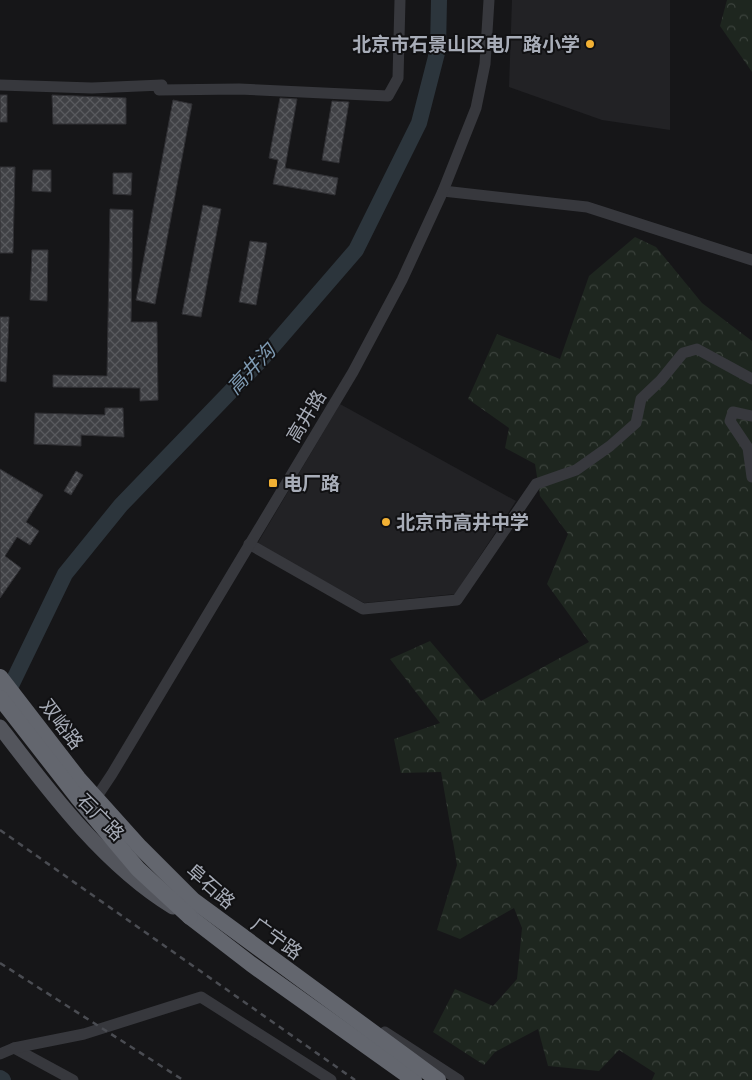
<svg xmlns="http://www.w3.org/2000/svg" width="752" height="1080" font-family="'Sofia Sans Condensed','Noto Sans SC',sans-serif">
	<style>
		.built { fill: #222225 }
		.forest { fill: url(#forest-crowns) }
		.lines { fill: none; stroke-linecap: round; stroke-linejoin: round }
		.river { stroke: #2c353c; stroke-width: 16 }
		.building { fill: url(#building-cross-hatch); stroke: #303034 }
		.minor { stroke: #37383d; stroke-width: 11 }
		.highway { stroke: #63666e; stroke-width: 16 }
		.rail { stroke: #4a4c52; stroke-width: 2.5; stroke-dasharray: 6 5; stroke-linecap: butt }
		.major-bridge { stroke: #53555c; stroke-width: 15 }
		.highway-bridge { stroke: #63666e; stroke-width: 16 }
		.poi-dot { fill: #f2b134; stroke: #111113; stroke-width: 2 }
		.labels { text-anchor: middle; stroke-width: 4; stroke-linejoin: round; paint-order: stroke }
		.poi-label { font-size: 19px; font-weight: bold; fill: #a8adb8; stroke: #111113; text-anchor: start }
		.street-label { font-size: 19px; fill: #a8adb8; stroke: #111113 }
		.water-label { font-size: 20px; font-style: italic; fill: #7f9bb3; stroke: #111113 }
	</style>
	<defs>
		<pattern id="forest-crowns" width="20" height="18" patternUnits="userSpaceOnUse" patternTransform="scale(1.25)"><rect width="20" height="18" fill="#1e261f"/><path d="M2 6a3 3 0 1 1 6 0M12 15a3 3 0 1 1 6 0" fill="none" stroke="#3c433d"/></pattern>
		<pattern id="building-cross-hatch" width="8" height="8" patternUnits="userSpaceOnUse" patternTransform="scale(1.25)"><rect width="8" height="8" fill="#404145"/><path d="M0 0l8 8M0 8l8-8" fill="none" stroke="#595a5e"/></pattern>
	</defs>
	<rect width="100%" height="100%" fill="#161618"/>
	<g class="built">
		<path d="M512 0H670V130L602 120 509 87Z"/>
		<path d="M340 404 516 501 455 594 364 603 257 544Z"/>
	</g>
	<g class="forest">
		<path d="M727 0H752V72L720 26Z"/>
		<path d="M635 237 656 247 702 303 752 341V1080H652L655 1073 619 1050 599 1071 548 1066 538 1029 495 1052 484 1065 433 1032 455 989 493 1006 517 979 522 928 514 908 460 939 437 930 457 865 441 772 401 773 394 739 440 723 390 659 430 641 481 701 589 642 547 584 568 534 540 496 535 464 505 448 509 428 468 399 497 334 560 359 589 276Z"/>
	</g>
	<g class="lines">
		<g class="river">
			<path d="M4 700 65 574 121 505 260 361 356 250 419 123 438 49 439 0"/>
			<path d="M0 1078 3 1080"/>
		</g>
	</g>
	<g class="building">
		<rect x="0" y="95" width="7" height="27"/>
		<path d="M52 95 126 98V124H53Z"/>
		<path d="M280 98 297 99 285 168 338 178 335 195 273 184 278 160 269 158Z"/>
		<path d="M173 100 192 104 155 304 136 300Z"/>
		<path d="M332 101 349 102 339 163 322 160Z"/>
		<path d="M0 167H15L13 253H0Z"/>
		<path d="M33 170H51V192L32 191Z"/>
		<path d="M113 173H132L131 195 113 194Z"/>
		<path d="M203 205 221 209 201 317 182 314Z"/>
		<path d="M110 209 133 210 131 322H157L158 400 140 401V388L53 387V375L107 376Z"/>
		<path d="M250 241 267 243 256 305 239 302Z"/>
		<path d="M32 250H48L47 301 30 300Z"/>
		<path d="M0 317H9L6 382 0 381Z"/>
		<path d="M105 408H123L124 437 81 435V446L34 444 35 413 105 415Z"/>
		<path d="M0 469 43 495 26 522 39 531 30 545 17 537 5 556 21 568 0 598Z"/>
		<path d="M76 471 83 475 71 495 64 491Z"/>
	</g>
	<g class="lines">
		<g class="minor">
			<path d="M0 85 92 88 162 85 159 90 239 89 388 96 398 78 400 0"/>
			<path d="M443 191 587 207 752 260"/>
			<path d="M752 416 733 412 730 421 748 448 752 477"/>
			<path d="M249 544 363 609 457 600 536 484 576 470 610 446 636 423 641 399 661 380 683 353 697 349 752 379"/>
			<path d="M92 804 112 774 353 372 402 280 443 191 476 108 485 64 489 0"/>
			<path d="M385 1032 459 1080"/>
			<path d="M14 1048 73 1080"/>
			<path d="M0 1054 14 1048 84 1034 201 997 331 1080"/>
		</g>
		<path class="highway" d="M190 917 251 964 414 1080"/>
		<g class="rail">
			<path d="M0 830 355 1080"/>
			<path d="M0 963 183 1080"/>
		</g>
		<path class="major-bridge" d="M0 727C49 791 104 865 173 907"/>
		<g class="highway-bridge">
			<path d="M0 677 78 778 140 847 193 900 438 1080"/>
			<path d="M0 698 78 798 138 869 190 917"/>
		</g>
	</g>
	<g class="poi-dot">
		<circle cx="590" cy="44" r="5"/>
		<rect x="268" y="478" width="10" height="10" rx="2.5"/>
		<circle cx="386" cy="522" r="5"/>
	</g>
	<g class="labels">
		<g class="poi-label">
			<text x="580" y="51" text-anchor="end">北京市石景山区电厂路小学</text>
			<text x="283" y="490">电厂路</text>
			<text x="396" y="529">北京市高井中学</text>
		</g>
		<g class="street-label">
			<text transform="translate(306 416) rotate(-59)" y="7">高井路</text>
			<text transform="translate(62 724) rotate(53)" y="7">双峪路</text>
			<text transform="translate(101 817) rotate(45)" y="7">石广路</text>
			<text transform="translate(211 886) rotate(41)" y="7">阜石路</text>
			<text transform="translate(277 938) rotate(36)" y="7">广宁路</text>
		</g>
		<g class="water-label">
			<text transform="translate(251 369) rotate(-47)" y="7">高井沟</text>
		</g>
	</g>
</svg>
